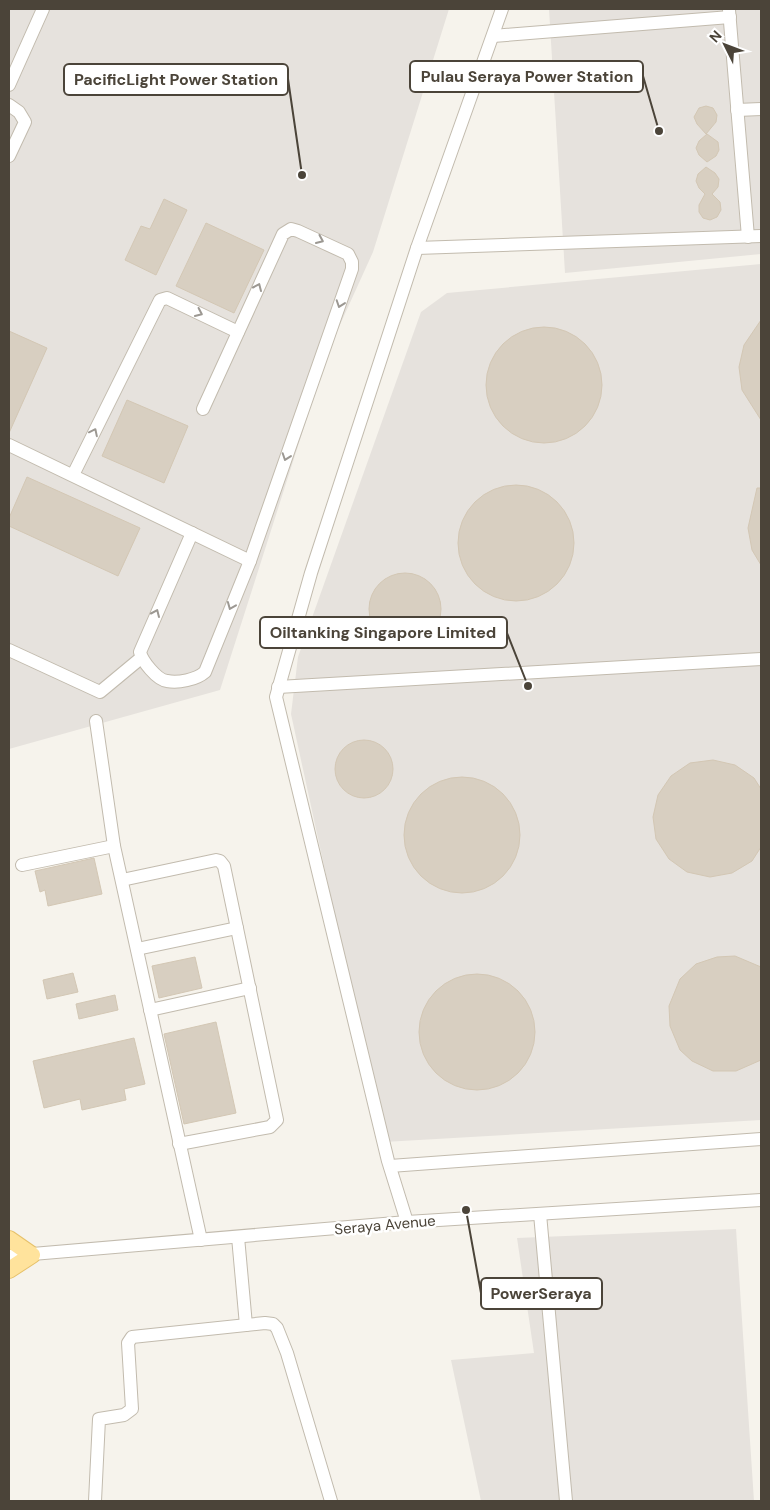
<svg xmlns="http://www.w3.org/2000/svg" width="770" height="1510" font-family="'DM Sans',sans-serif">
	<style>
		.industrial { fill: #e6e2dd }
		.building { fill: #d8cfc1; stroke: #d3c7b4 }
		.lines { fill: none; stroke-linecap: round; stroke-linejoin: round }
		.minor-casing { stroke: #c2bbae; stroke-width: 14 }
		.major-casing { stroke: #e6c16a; stroke-width: 18 }
		.minor { stroke: #fff; stroke-width: 12 }
		.major { stroke: #ffe39c; stroke-width: 16 }
		.oneway { stroke: #9c9892 }
		.labels { text-anchor: middle; stroke-width: 5; stroke-linejoin: round; paint-order: stroke }
		.street-label { font-size: 15px; fill: #4b4439; stroke: #fff }
		.leader { fill: none; stroke: #4b4439; stroke-width: 2 }
		.callout-dot { fill: #4b4439; stroke: #fff; stroke-width: 2 }
		.callout { fill: #fff; stroke: #4b4439; stroke-width: 2 }
		.callout-label { font-size: 16px; text-anchor: middle; font-weight: bold; fill: #4b4439 }
	</style>
	<rect width="100%" height="100%" fill="#f6f3ec"/>
	<g class="industrial">
		<path d="M9 9H449L373 252 329 349 220 690 9 749Z"/>
		<path d="M549 9H761V254L565 273Z"/>
		<path d="M761 264V1120L384 1142 291 714 298 657 421 312 447 293Z"/>
		<path d="M736 1229 754 1501H481L451 1360 534 1353 517 1238Z"/>
	</g>
	<g class="building">
		<path d="M706 106 713 108 717 115 716 122 706 134 697 124 694 117 699 108Z"/>
		<path d="M707 134 718 142 719 150 716 156 707 162 699 155 696 148 699 141Z"/>
		<path d="M706 167 715 173 719 179 718 187 712 194 720 202 721 210 717 217 710 220 703 218 699 212V205L705 194 699 188 696 181 698 174Z"/>
		<path d="M164 199 187 210 156 275 125 260 141 226 150 229Z"/>
		<path d="M206 223 264 250 234 313 176 286Z"/>
		<path d="M761 320V420L742 390 739 367 744 345Z"/>
		<circle cx="544" cy="385" r="58"/>
		<path d="M9 331 47 348 9 433Z"/>
		<path d="M127 400 188 426 164 483 102 456Z"/>
		<path d="M27 477 140 528 118 576 9 526V518Z"/>
		<circle cx="516" cy="543" r="58"/>
		<path d="M757 488H761V565L752 550 748 528Z"/>
		<circle cx="405" cy="609" r="36"/>
		<circle cx="364" cy="769" r="29"/>
		<path d="M713 760 735 765 754 778 761 789V847L752 861 732 873 710 877 687 872 669 859 656 839 653 817 658 795 671 776 690 763Z"/>
		<circle cx="462" cy="835" r="58"/>
		<path d="M94 858 102 894 48 906 45 890 40 892 35 871Z"/>
		<path d="M735 956 761 967V1060L736 1071H713L692 1061 680 1050 670 1026 669 1006 680 979 696 964 717 957Z"/>
		<path d="M195 957 202 988 159 998 152 966Z"/>
		<path d="M73 973 78 992 47 999 43 980Z"/>
		<circle cx="477" cy="1032" r="58"/>
		<path d="M115 995 118 1010 79 1019 76 1004Z"/>
		<path d="M216 1022 236 1113 184 1124 164 1034Z"/>
		<path d="M134 1038 145 1084 124 1089 126 1100 82 1110 80 1099 44 1108 33 1061Z"/>
	</g>
	<g class="lines">
		<g class="minor-casing">
			<g id="minor">
				<path d="M729 10 748 237"/>
				<path d="M493 36 730 17"/>
				<path d="M9 85 43 9"/>
				<path d="M9 105 19 112 25 122 9 156"/>
				<path d="M737 110 761 109"/>
				<path d="M417 248 761 236"/>
				<path d="M9 445 250 561"/>
				<path d="M73 475 160 300 167 298 238 332"/>
				<path d="M192 533 140 652C142 661 157 680 167 681 178 683 196 680 205 672L250 561 352 269V262L348 254 298 231 291 229 283 234 203 409"/>
				<path d="M9 650 100 692 141 658"/>
				<path d="M278 687 761 659"/>
				<path d="M96 721 114 846 201 1240"/>
				<path d="M22 865 114 846"/>
				<path d="M122 880 216 860 220 861 224 866 277 1120 270 1127 179 1144"/>
				<path d="M137 949 237 928"/>
				<path d="M150 1010 250 988"/>
				<path d="M390 1166 761 1139"/>
				<path d="M540 1214 566 1501"/>
				<path d="M407 1222 388 1161 276 697 311 573 417 248 502 9"/>
				<path d="M238 1237 246 1325"/>
				<path d="M9 1256 407 1222 761 1200"/>
				<path d="M95 1501 99 1419 124 1415 132 1409 128 1343 132 1337 265 1323 273 1324 277 1328 287 1353 331 1501"/>
			</g>
		</g>
		<g class="major-casing">
			<path id="major" d="M9 1239 32 1255 9 1270"/>
		</g>
		<use href="#minor" class="minor"/>
		<use href="#major" class="major"/>
	</g>
	<defs><path id="oneway-chevron" d="M-2-3.5L2.5 0L-2 3.5" fill="none" stroke-width="1.6" stroke-linecap="round" stroke-linejoin="round" transform="scale(1.25)"/></defs>
	<g class="oneway">
		<use href="#oneway-chevron" transform="translate(320 240) rotate(24)"/>
		<use href="#oneway-chevron" transform="translate(258 287) rotate(-66)"/>
		<use href="#oneway-chevron" transform="translate(340 304) rotate(109)"/>
		<use href="#oneway-chevron" transform="translate(199 313) rotate(25)"/>
		<use href="#oneway-chevron" transform="translate(94 432) rotate(-64)"/>
		<use href="#oneway-chevron" transform="translate(286 457) rotate(109)"/>
		<use href="#oneway-chevron" transform="translate(231 606) rotate(112)"/>
		<use href="#oneway-chevron" transform="translate(156 613) rotate(-66)"/>
	</g>
	<g class="labels">
		<g class="street-label">
			<text transform="translate(385 1225) rotate(-5)" y="5">Seraya Avenue</text>
		</g>
	</g>
	<path class="leader" d="M659 131L643 76M302 175L288 79M528 686L507 633M466 1210L481 1293"/>
	<g class="callout-dot">
		<circle cx="659" cy="131" r="5"/>
		<circle cx="302" cy="175" r="5"/>
		<circle cx="528" cy="686" r="5"/>
		<circle cx="466" cy="1210" r="5"/>
	</g>
	<g class="callout">
		<rect x="410" y="61" width="233" height="31" rx="5"/>
		<rect x="64" y="64" width="224" height="31" rx="5"/>
		<rect x="260" y="617" width="247" height="31" rx="5"/>
		<rect x="481" y="1278" width="121" height="31" rx="5"/>
	</g>
	<g class="callout-label">
		<text x="527" y="82">Pulau Seraya Power Station</text>
		<text x="176" y="85">PacificLight Power Station</text>
		<text x="383" y="638">Oiltanking Singapore Limited</text>
		<text x="541" y="1299">PowerSeraya</text>
	</g>
	<rect width="770" height="1510" fill="none" stroke="#4b4439" stroke-width="20"/>
	<g transform="translate(725 45) rotate(312)" stroke="#ffffff" stroke-width="4" paint-order="stroke">
	<path d="M0-4L9 19L0 12L-9 19Z" fill="#4b4439"/>
	<text y="-8" font-size="14" font-weight="bold" text-anchor="middle" fill="#4b4439">N</text>
	</g>
</svg>
